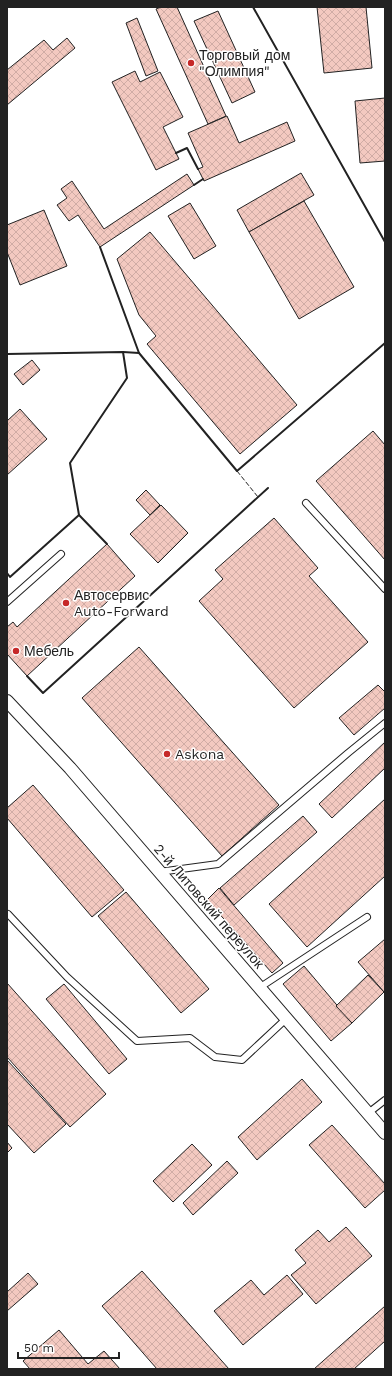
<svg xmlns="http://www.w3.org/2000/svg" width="392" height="1376" font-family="'Work Sans',sans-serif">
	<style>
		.building { fill: url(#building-cross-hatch); stroke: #222 }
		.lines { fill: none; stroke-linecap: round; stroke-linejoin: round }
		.lane-casing { stroke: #222; stroke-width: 8 }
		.street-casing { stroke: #222; stroke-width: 14 }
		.lane { stroke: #fff; stroke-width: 6 }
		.street { stroke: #fff; stroke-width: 12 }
		.fence { stroke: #222; stroke-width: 1; stroke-dasharray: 5 2; stroke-linecap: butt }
		.wall { stroke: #222; stroke-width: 2 }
		.poi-dot { fill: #c62828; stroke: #fff; stroke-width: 1.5 }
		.labels { text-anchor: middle; stroke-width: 3; stroke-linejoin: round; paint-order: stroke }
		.poi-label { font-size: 14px; fill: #222; stroke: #fff; text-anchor: start }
		.street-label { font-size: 14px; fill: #222; stroke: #fff }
	</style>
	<defs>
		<pattern id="building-cross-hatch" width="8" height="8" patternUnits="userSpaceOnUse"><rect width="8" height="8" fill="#f3c9c0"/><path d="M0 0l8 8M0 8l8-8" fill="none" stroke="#d0aca5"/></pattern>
	</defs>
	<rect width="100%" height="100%" fill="#fff"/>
	<g class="building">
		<path d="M161 7H177L226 116 208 124 156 9Z"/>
		<path d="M317 7H366L372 68 324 73Z"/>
		<path d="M218 11 255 92 232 103 194 21Z"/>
		<path d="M137 18 158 71 146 76 126 23Z"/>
		<path d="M67 38 75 48 7 105V70L44 40 53 50Z"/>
		<path d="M135 71 140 82 160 72 183 117 163 127 179 159 156 170 112 82Z"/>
		<path d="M385 98V161L360 163 355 101Z"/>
		<path d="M227 116 239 143 287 122 295 141 204 181 198 169 203 167 188 133Z"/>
		<path d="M301 173 314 195 249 232 237 210Z"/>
		<path d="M187 174 194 185 100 247 78 215 69 221 57 205 67 198 61 189 72 181 104 229Z"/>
		<path d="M304 201 354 287 299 319 249 232Z"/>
		<path d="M190 203 216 246 194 259 168 216Z"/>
		<path d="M44 210 67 266 20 285 7 252V225Z"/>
		<path d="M150 232 297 405 240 454 147 344 156 336 139 315 117 259Z"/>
		<path d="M32 360 40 370 23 385 14 374Z"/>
		<path d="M20 409 47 439 7 475V421Z"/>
		<path d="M373 431 385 445V560L316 481Z"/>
		<path d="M146 490 160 505 150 515 136 500Z"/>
		<path d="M161 505 188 533 158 563 130 534Z"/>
		<path d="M274 518 318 568 309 576 368 642 294 708 199 601 223 579 215 570Z"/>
		<path d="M107 544 135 576 27 676 7 654V627L13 622 17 627Z"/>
		<path d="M139 647 279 805 222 856 82 698Z"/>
		<path d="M378 685 385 692V708L354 735 339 718Z"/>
		<path d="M385 742V768L332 818 319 804Z"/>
		<path d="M33 785 124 890 92 917 7 818V808Z"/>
		<path d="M385 799V876L307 947 269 904Z"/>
		<path d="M303 816 317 832 234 905 220 888Z"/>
		<path d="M219 888 283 963 272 973 207 900Z"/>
		<path d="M126 892 209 989 181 1013 98 916Z"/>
		<path d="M385 939V991L384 992 358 962Z"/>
		<path d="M304 966 352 1023 331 1041 283 984Z"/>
		<path d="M368 975 384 992 352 1023 336 1006Z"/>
		<path d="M7 983 106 1094 70 1127 7 1057Z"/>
		<path d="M64 984 127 1059 109 1074 46 999Z"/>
		<path d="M7 1060 66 1124 34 1153 7 1124Z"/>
		<path d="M302 1079 322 1102 257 1160 238 1137Z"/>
		<path d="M332 1125 385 1184V1190L365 1208 309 1145Z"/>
		<path d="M7 1142 12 1148 7 1153Z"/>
		<path d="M192 1144 212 1165 173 1202 153 1181Z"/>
		<path d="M227 1161 238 1173 193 1215 183 1203Z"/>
		<path d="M346 1227 372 1256 316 1304 291 1275 306 1263 295 1250 318 1230 329 1242Z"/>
		<path d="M142 1271 229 1369H157L102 1306Z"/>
		<path d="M28 1273 38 1284 7 1311V1292Z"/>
		<path d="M287 1275 303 1294 243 1345 214 1311 251 1280 264 1295Z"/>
		<path d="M385 1306V1341L354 1369H314Z"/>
		<path d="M59 1330 88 1364 104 1351 120 1369H30L23 1361Z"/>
	</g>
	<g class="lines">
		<g class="lane-casing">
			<g id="lane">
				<path d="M306 503 385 589"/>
				<path d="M7 602 61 554"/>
				<path d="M159 872 218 864 348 753 385 723"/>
				<path d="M8 914 67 977 137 1041 190 1038 215 1057 242 1060 286 1019"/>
				<path d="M259 988 367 917"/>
				<path d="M367 1114 385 1100"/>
			</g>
		</g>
		<g class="street-casing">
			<path id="street" d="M7 701 70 768 385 1133"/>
		</g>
		<use href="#lane" class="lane"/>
		<use href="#street" class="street"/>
		<path class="fence" d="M237 471 258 497"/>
		<g class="wall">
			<path d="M253 7 385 242"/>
			<path d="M176 153 187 148 198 169"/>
			<path d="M194 185 203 179"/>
			<path d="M100 247 139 353 123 352"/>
			<path d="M139 353 237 471 385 343"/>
			<path d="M7 354 123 352 127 378 70 463 79 515"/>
			<path d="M7 573 10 577 79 515 107 544"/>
			<path d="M27 676 43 693 268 488"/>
		</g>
	</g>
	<g class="poi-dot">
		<circle cx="191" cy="63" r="4"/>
		<circle cx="66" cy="603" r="4"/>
		<circle cx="16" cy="651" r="4"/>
		<circle cx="167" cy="754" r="4"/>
	</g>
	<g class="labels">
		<g class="poi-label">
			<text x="199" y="60">Торговый дом<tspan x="199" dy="16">"Олимпия"</tspan></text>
			<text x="74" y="600">Автосервис<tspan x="74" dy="16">Auto-Forward</tspan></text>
			<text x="24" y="656">Мебель</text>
			<text x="175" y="759">Askona</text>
		</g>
		<g class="street-label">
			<text transform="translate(209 906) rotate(49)" y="5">2-й Литовский переулок</text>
		</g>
	</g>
	<rect width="392" height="1376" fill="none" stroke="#222222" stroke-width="16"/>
	<path d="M18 1352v6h101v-6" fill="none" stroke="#222222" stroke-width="2"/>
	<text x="24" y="1352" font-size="12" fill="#222222" stroke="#ffffff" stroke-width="3" paint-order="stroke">50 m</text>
</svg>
